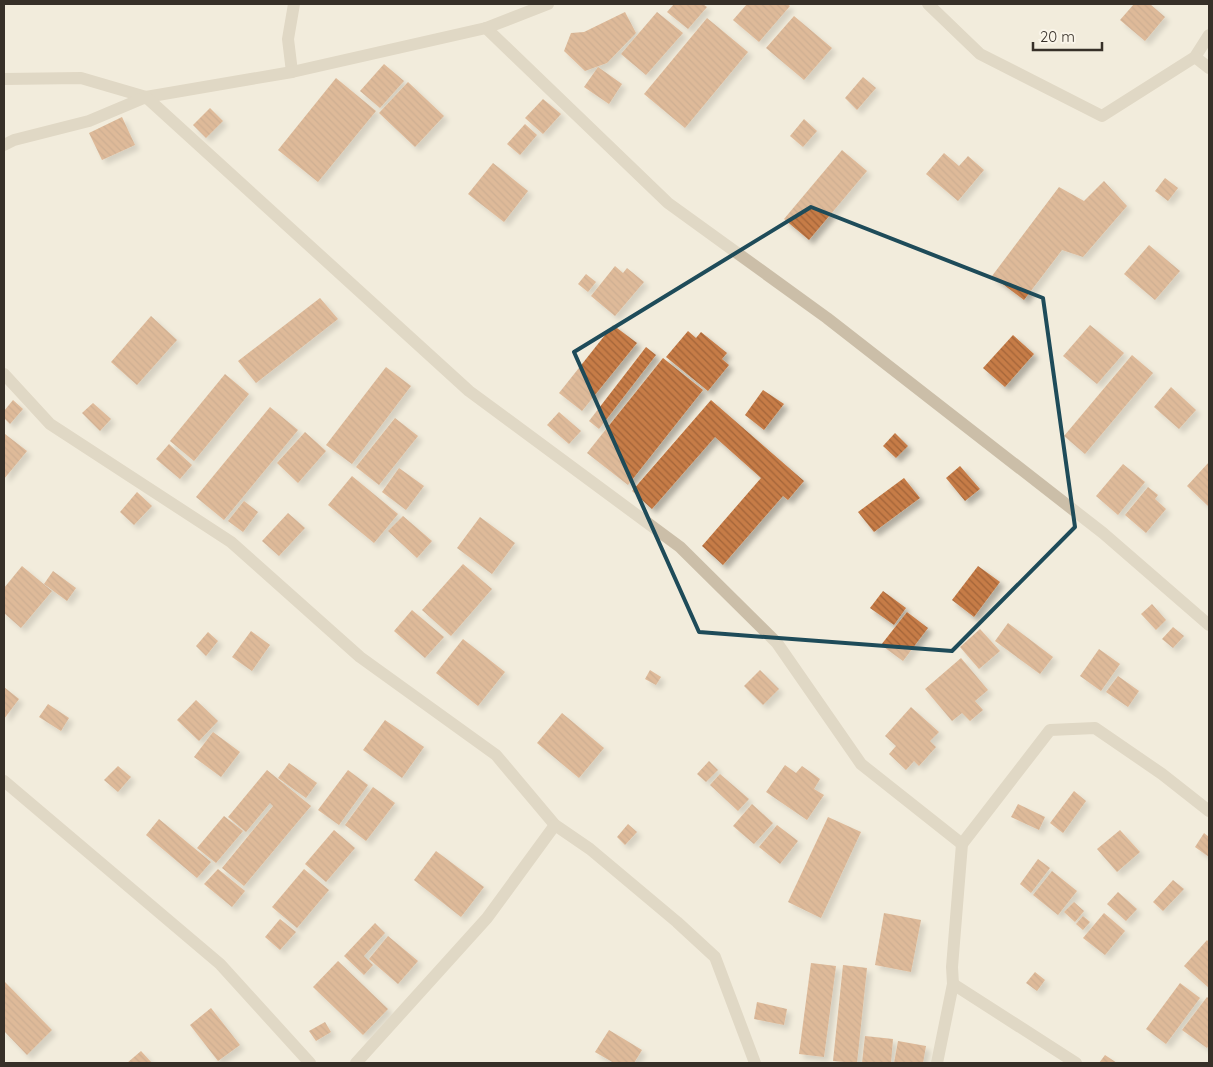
<svg xmlns="http://www.w3.org/2000/svg" width="1213" height="1067" font-family="Quicksand,sans-serif">
	<style>
		.building { fill: url(#building-back-hatch); filter: url(#shadow) }
		.lines { fill: none; stroke-linecap: round; stroke-linejoin: round }
		.street { stroke: #cbbea8; stroke-width: 12 }
		.marked { fill: none; stroke: #1e4b59; stroke-width: 4; stroke-linejoin: round }
	</style>
	<defs>
		<pattern id="building-back-hatch" width="6" height="6" patternUnits="userSpaceOnUse" patternTransform="scale(1.25)"><rect width="6" height="6" fill="#c67b46"/><path d="M-1 5l2 2M0 0l6 6M5-1l2 2" fill="none" stroke="#a2653a"/></pattern>
		<filter id="shadow"><feDropShadow dx="4.5" dy="4.5" stdDeviation="2.5" flood-color="#0004"/></filter>
	</defs>
	<rect width="100%" height="100%" fill="#f2ecdc"/>
	<g class="building">
		<path d="M674 4H703L707 7 688 29 667 12Z"/>
		<path d="M747 4H787L790 6 759 42 733 20Z"/>
		<path d="M1134 4H1150L1165 17 1145 41 1120 20Z"/>
		<path d="M625 12 636 33 607 63 585 71 564 51 571 33 584 32Z"/>
		<path d="M657 12 683 33 646 75 621 54Z"/>
		<path d="M794 16 832 48 804 80 766 48Z"/>
		<path d="M707 18 748 52 685 128 644 94Z"/>
		<path d="M384 64 404 81 380 108 360 91Z"/>
		<path d="M598 67 622 84 609 104 584 87Z"/>
		<path d="M863 77 876 88 857 110 845 98Z"/>
		<path d="M336 78 376 111 318 182 278 150Z"/>
		<path d="M408 82 444 116 415 147 379 113Z"/>
		<path d="M543 99 561 114 543 134 525 118Z"/>
		<path d="M210 108 223 121 206 138 193 125Z"/>
		<path d="M122 117 135 145 102 160 89 133Z"/>
		<path d="M804 119 817 131 803 147 790 136Z"/>
		<path d="M525 124 537 135 520 155 507 144Z"/>
		<path d="M842 150 867 171 809 240 784 219Z"/>
		<path d="M944 153 959 166 968 156 984 170 958 201 926 174Z"/>
		<path d="M493 163 528 191 504 222 468 194Z"/>
		<path d="M1165 178 1178 188 1168 201 1155 191Z"/>
		<path d="M1104 181 1127 206 1083 257 1062 250 1024 300 992 276 1059 187 1084 201Z"/>
		<path d="M1149 245 1180 271 1155 300 1124 274Z"/>
		<path d="M615 266 623 273 627 268 644 282 615 316 591 296Z"/>
		<path d="M586 274 596 282 588 292 578 284Z"/>
		<path d="M320 298 338 319 256 383 238 361Z"/>
		<path d="M151 316 177 340 137 385 111 362Z"/>
		<path d="M613 325 637 343 582 411 559 393Z"/>
		<path d="M1090 325 1124 353 1097 384 1063 356Z"/>
		<path d="M688 331 696 338 701 332 727 353 722 359 729 365 708 391 666 357Z"/>
		<path d="M1013 335 1034 354 1005 387 983 368Z"/>
		<path d="M646 347 656 355 599 429 589 421Z"/>
		<path d="M1132 355 1153 373 1085 454 1064 436Z"/>
		<path d="M663 358 703 390 628 485 587 453Z"/>
		<path d="M386 367 411 386 352 464 326 445Z"/>
		<path d="M225 374 249 394 194 461 170 441Z"/>
		<path d="M1171 387 1196 410 1179 429 1154 407Z"/>
		<path d="M763 390 784 404 764 430 745 415Z"/>
		<path d="M13 400 23 409 10 424 4 418V411Z"/>
		<path d="M711 400 804 481 788 500 783 496 723 565 702 546 761 478 715 437 652 509 632 491Z"/>
		<path d="M93 403 111 419 100 431 82 413Z"/>
		<path d="M270 407 298 430 224 520 196 497Z"/>
		<path d="M559 412 581 431 569 444 547 425Z"/>
		<path d="M395 418 418 436 379 485 356 467Z"/>
		<path d="M305 432 326 451 298 483 277 463Z"/>
		<path d="M895 433 908 446 896 458 883 446Z"/>
		<path d="M5 434 27 451 4 479V436Z"/>
		<path d="M169 444 192 465 180 479 156 459Z"/>
		<path d="M1209 462V506H1208L1187 486Z"/>
		<path d="M1123 464 1145 482 1118 515 1096 496Z"/>
		<path d="M960 466 980 489 965 501 946 478Z"/>
		<path d="M399 468 424 486 406 510 382 492Z"/>
		<path d="M352 476 398 514 374 543 328 505Z"/>
		<path d="M904 478 920 498 874 532 858 512Z"/>
		<path d="M1148 487 1158 495 1155 499 1166 509 1146 533 1125 515Z"/>
		<path d="M137 492 152 506 134 525 120 512Z"/>
		<path d="M244 501 258 512 243 532 228 521Z"/>
		<path d="M288 513 305 528 279 556 262 541Z"/>
		<path d="M403 516 432 541 417 558 388 531Z"/>
		<path d="M480 517 515 543 492 574 457 548Z"/>
		<path d="M463 564 492 589 451 636 422 610Z"/>
		<path d="M22 566 52 591 21 628 4 613V588Z"/>
		<path d="M978 566 1000 582 974 617 952 600Z"/>
		<path d="M53 571 76 588 67 601 44 584Z"/>
		<path d="M883 591 906 608 894 625 870 608Z"/>
		<path d="M1152 604 1166 620 1156 630 1141 614Z"/>
		<path d="M412 610 444 637 425 658 394 631Z"/>
		<path d="M907 612 928 628 903 661 881 645Z"/>
		<path d="M1008 623 1053 657 1040 674 995 641Z"/>
		<path d="M1173 627 1184 636 1173 648 1162 639Z"/>
		<path d="M980 629 1000 651 979 669 960 647Z"/>
		<path d="M251 631 270 645 252 671 232 657Z"/>
		<path d="M208 632 218 641 206 656 196 646Z"/>
		<path d="M463 639 505 672 478 706 436 673Z"/>
		<path d="M1099 649 1120 664 1101 691 1080 676Z"/>
		<path d="M961 658 988 690 975 701 983 710 970 721 962 713 952 721 925 689Z"/>
		<path d="M650 670 661 677 656 685 645 679Z"/>
		<path d="M760 670 779 689 763 705 744 686Z"/>
		<path d="M1118 676 1139 691 1128 707 1106 692Z"/>
		<path d="M4 687 19 699 4 719Z"/>
		<path d="M196 700 218 721 199 741 177 720Z"/>
		<path d="M48 704 69 718 61 731 39 717Z"/>
		<path d="M911 707 939 732 930 741 936 747 919 766 914 761 906 770 889 754 896 746 885 736Z"/>
		<path d="M562 713 604 748 579 778 537 743Z"/>
		<path d="M385 720 424 747 402 778 363 750Z"/>
		<path d="M213 732 240 752 221 777 194 757Z"/>
		<path d="M709 761 718 770 706 782 697 774Z"/>
		<path d="M289 763 317 783 306 798 278 778Z"/>
		<path d="M785 765 796 773 802 766 820 779 814 789 824 795 807 820 766 792Z"/>
		<path d="M118 766 131 777 118 792 104 780Z"/>
		<path d="M267 770 311 806 244 886 222 868 273 806 270 803 246 832 228 817Z"/>
		<path d="M348 770 368 785 339 825 318 810Z"/>
		<path d="M720 774 749 799 738 811 710 785Z"/>
		<path d="M373 787 395 803 366 841 345 825Z"/>
		<path d="M1074 791 1086 801 1063 833 1050 823Z"/>
		<path d="M752 804 773 823 754 844 733 826Z"/>
		<path d="M1018 804 1045 817 1039 830 1011 817Z"/>
		<path d="M224 816 243 831 216 863 197 848Z"/>
		<path d="M828 817 861 832 821 918 788 902Z"/>
		<path d="M159 819 211 862 197 878 146 835Z"/>
		<path d="M628 824 637 832 625 845 617 837Z"/>
		<path d="M777 825 798 841 780 864 759 847Z"/>
		<path d="M334 830 355 848 326 882 305 864Z"/>
		<path d="M1120 830 1140 852 1117 872 1097 849Z"/>
		<path d="M1204 833 1209 837V857L1195 847Z"/>
		<path d="M436 851 484 887 461 917 414 880Z"/>
		<path d="M1038 859 1050 868 1031 893 1020 884Z"/>
		<path d="M218 869 245 891 232 907 204 884Z"/>
		<path d="M304 869 329 890 297 928 272 907Z"/>
		<path d="M1052 871 1077 891 1058 915 1033 895Z"/>
		<path d="M1173 880 1184 889 1163 911 1153 902Z"/>
		<path d="M1118 892 1137 909 1126 921 1107 904Z"/>
		<path d="M1074 902 1084 911 1075 922 1064 912Z"/>
		<path d="M884 913 921 920 911 972 875 965Z"/>
		<path d="M1104 913 1125 931 1105 955 1083 938Z"/>
		<path d="M1083 916 1090 922 1083 930 1076 924Z"/>
		<path d="M280 919 296 932 280 950 265 937Z"/>
		<path d="M375 923 385 933 364 956 373 965 364 975 344 956Z"/>
		<path d="M388 936 418 961 398 984 369 959Z"/>
		<path d="M1207 940 1209 942V988L1184 966Z"/>
		<path d="M338 961 388 1009 363 1035 313 987Z"/>
		<path d="M811 963 836 966 824 1057 799 1054Z"/>
		<path d="M843 965 867 968 857 1063 833 1061Z"/>
		<path d="M1035 972 1045 980 1037 991 1026 983Z"/>
		<path d="M4 981 52 1030 27 1055 4 1031Z"/>
		<path d="M1180 983 1200 998 1166 1044 1146 1029Z"/>
		<path d="M1207 997 1209 999V1045L1207 1048 1182 1030Z"/>
		<path d="M757 1002 787 1009 784 1025 754 1019Z"/>
		<path d="M211 1008 240 1045 218 1061 190 1025Z"/>
		<path d="M325 1022 331 1032 316 1041 309 1031Z"/>
		<path d="M609 1030 642 1050 634 1063H614L595 1052Z"/>
		<path d="M865 1036 893 1039 891 1063H862Z"/>
		<path d="M898 1041 926 1046 923 1063H894Z"/>
		<path d="M141 1051 152 1063H127Z"/>
		<path d="M1105 1055 1117 1063H1099Z"/>
	</g>
	<g class="lines">
		<g class="street">
			<path d="M928 4 980 54 1102 116 1195 57 1209 35"/>
			<path d="M486 28 668 203 827 318 1103 533 1209 625"/>
			<path d="M1195 57 1209 68"/>
			<path d="M292 72 288 39 294 4"/>
			<path d="M4 79 81 78 146 97 292 72 486 28 548 4"/>
			<path d="M4 145 14 140 89 121 146 97 469 391 680 547 777 643 861 764 962 844 1050 730 1095 728 1162 774 1209 811"/>
			<path d="M4 374 50 424 231 542 360 657 496 755 555 825 590 849 677 922 715 957 755 1063"/>
			<path d="M4 781 220 964 310 1063"/>
			<path d="M953 984 1076 1063"/>
			<path d="M356 1063 487 918 555 825"/>
			<path d="M937 1063 953 984 952 967 962 844"/>
		</g>
	</g>
	<path d="M0 0H1213V1067H0ZM811 207 1043 298 1075 527 952 651 699 632 574 352Z" fill="#f2ecdc" fill-opacity=".55" fill-rule="evenodd"/>
	<path class="marked" d="M811 207 1043 298 1075 527 952 651 699 632 574 352Z"/>
	<rect width="1213" height="1067" fill="none" stroke="#373028" stroke-width="10"/>
	<path d="M1033 42v8h69v-8" fill="none" stroke="#373028" stroke-width="2.5"/>
	<text x="1040" y="42" font-size="15" fill="#373028" stroke="#faf5e9" stroke-width="4" paint-order="stroke">20 m</text>
</svg>
